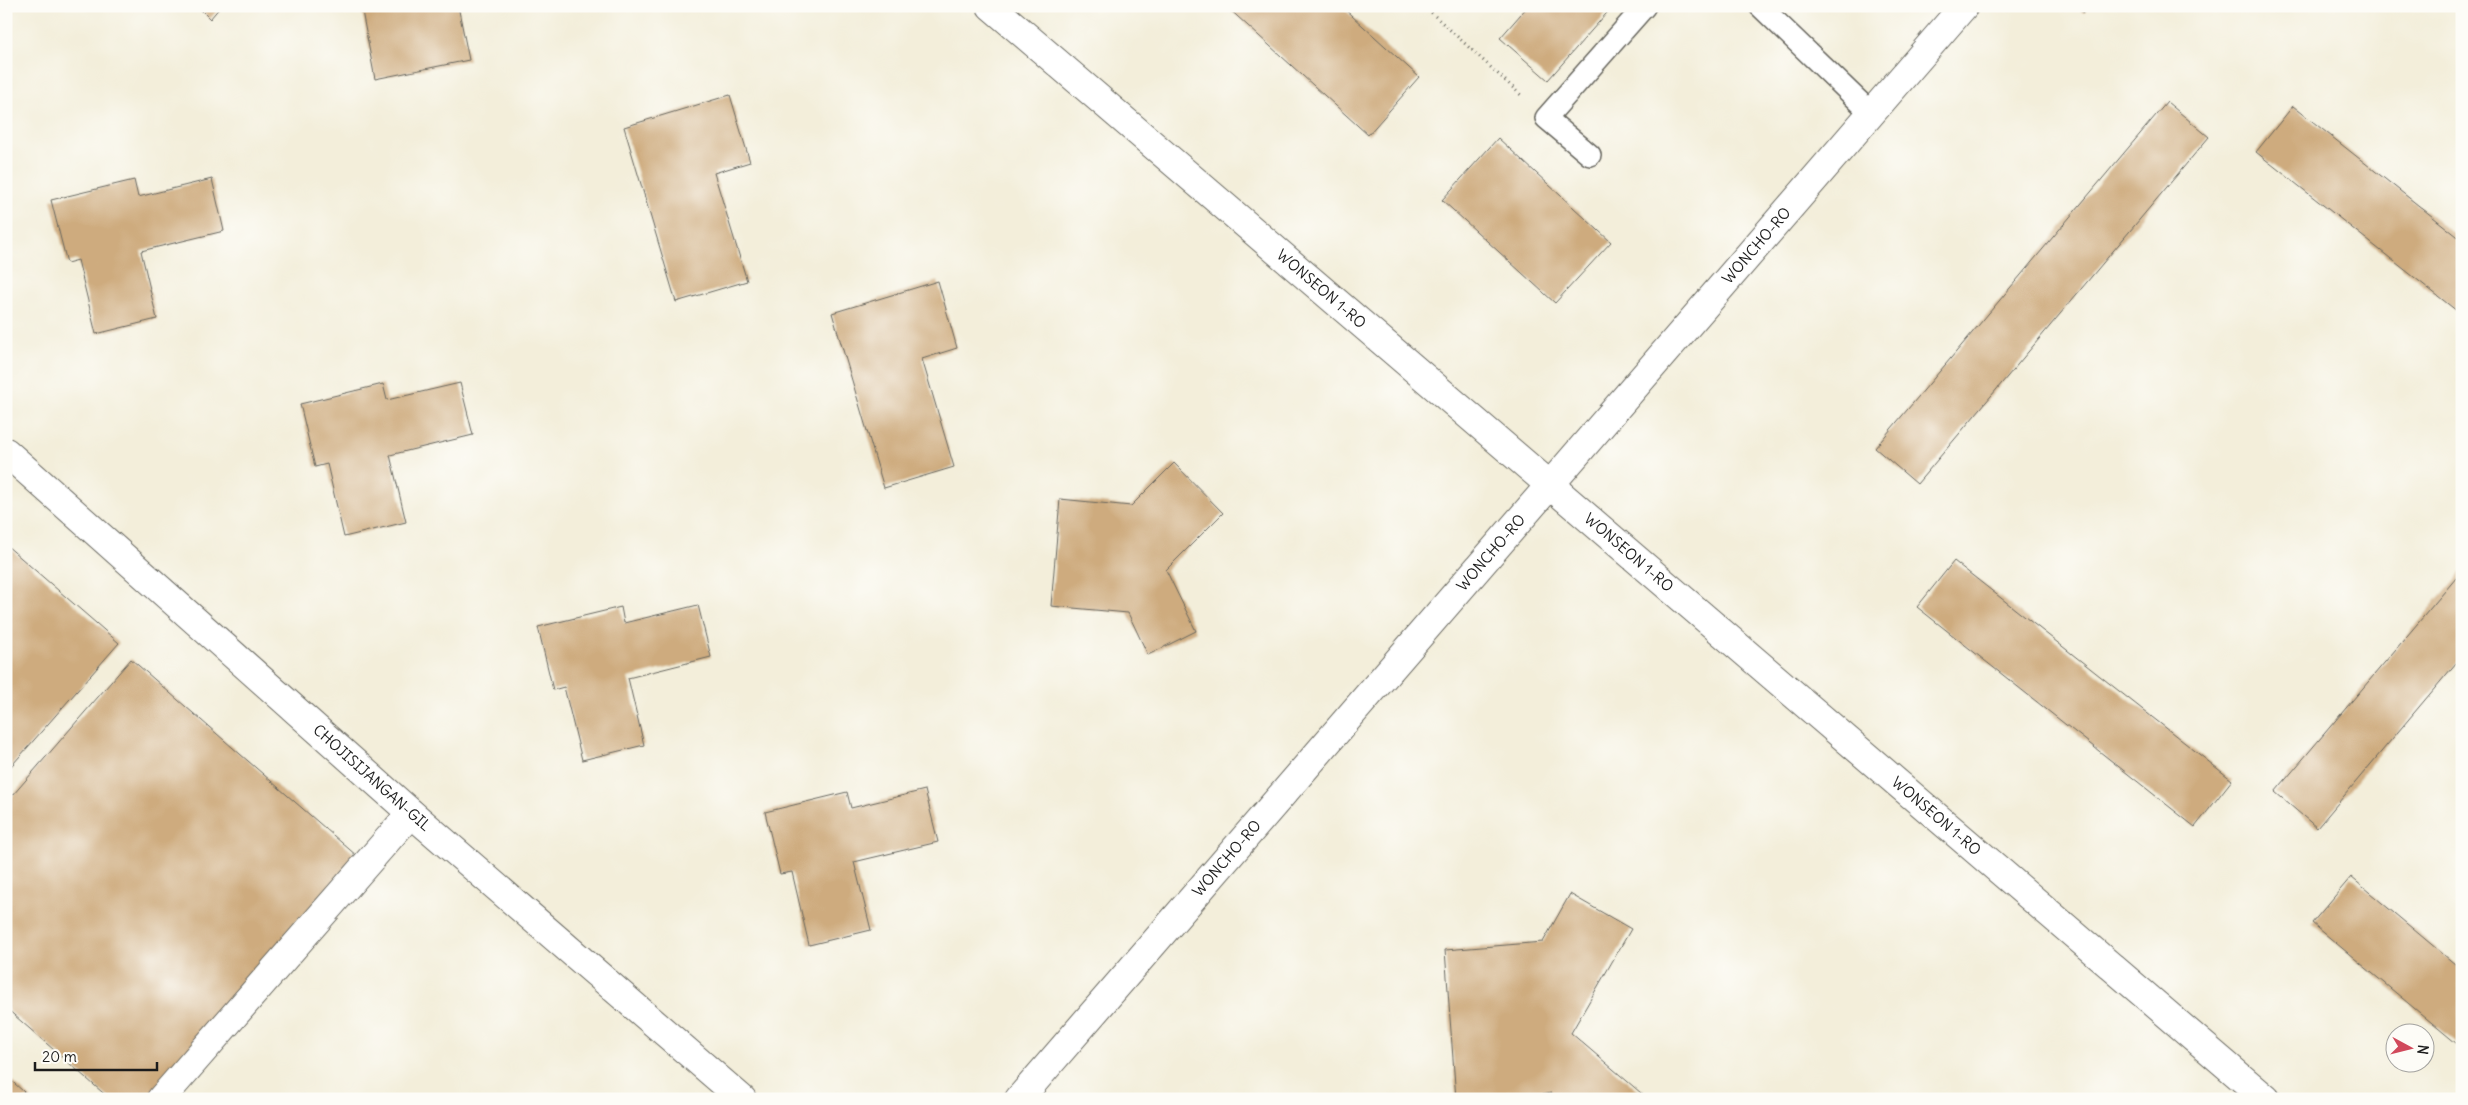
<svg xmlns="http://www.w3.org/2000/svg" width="2468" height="1105" font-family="Delius,sans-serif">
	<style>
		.building { fill: #ceab7e }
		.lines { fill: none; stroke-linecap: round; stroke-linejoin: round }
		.service-casing { stroke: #67665e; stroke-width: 24 }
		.tertiary-casing { stroke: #67665e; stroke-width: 30 }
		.path { stroke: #67665e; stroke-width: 3; stroke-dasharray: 1 4; stroke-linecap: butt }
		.service { stroke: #fff; stroke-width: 21 }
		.tertiary { stroke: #fff; stroke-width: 28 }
		.labels { text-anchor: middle; stroke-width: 4; stroke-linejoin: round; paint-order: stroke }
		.street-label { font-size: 15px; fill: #1c1c1c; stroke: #fdfcf7 }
	</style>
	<rect width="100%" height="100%" fill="#fdfcf7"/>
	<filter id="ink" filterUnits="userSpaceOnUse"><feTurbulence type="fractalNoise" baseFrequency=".02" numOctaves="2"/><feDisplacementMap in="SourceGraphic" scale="10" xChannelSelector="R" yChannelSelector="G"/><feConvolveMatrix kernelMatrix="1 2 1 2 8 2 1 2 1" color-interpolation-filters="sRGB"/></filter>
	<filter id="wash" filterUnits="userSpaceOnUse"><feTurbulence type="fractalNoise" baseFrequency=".0096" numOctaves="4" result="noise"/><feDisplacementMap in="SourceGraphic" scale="20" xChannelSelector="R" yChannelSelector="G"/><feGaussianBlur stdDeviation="1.12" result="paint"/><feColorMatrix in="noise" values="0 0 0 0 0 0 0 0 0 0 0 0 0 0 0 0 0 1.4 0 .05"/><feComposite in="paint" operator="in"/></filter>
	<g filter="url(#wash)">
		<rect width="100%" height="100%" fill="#f3eeda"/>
		<g id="blocks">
			<g class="building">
				<path d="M197 6H221L210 19Z"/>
				<path d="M361 6H458L469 60 375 79Z"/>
				<path d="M1226 6H1341L1419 77 1368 135Z"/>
				<path d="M1528 6H1613L1548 80 1500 38Z"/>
				<path d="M2075 6H2089L2084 13Z"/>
				<path d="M730 95 750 162 714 173 747 281 676 302 624 127Z"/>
				<path d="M2167 102 2209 137 1917 484 1875 448Z"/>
				<path d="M2293 106 2462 240V315L2256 152Z"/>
				<path d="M1498 138 1611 242 1555 303 1442 200Z"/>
				<path d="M212 179 224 231 141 251 157 319 96 334 78 260 67 263 51 200 134 180 138 197Z"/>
				<path d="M938 281 957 348 922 359 954 467 884 488 832 313Z"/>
				<path d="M460 383 473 435 390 455 406 522 344 537 327 464 315 467 300 404 383 384 387 400Z"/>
				<path d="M1174 463 1223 513 1166 570 1196 631 1148 655 1128 613 1051 606 1060 499 1131 506Z"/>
				<path d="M6 545 119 643 6 772Z"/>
				<path d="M1954 561 2232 780 2195 827 1917 607Z"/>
				<path d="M2462 571V656L2317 828 2275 792Z"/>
				<path d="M698 605 711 657 628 678 644 745 582 760 564 687 553 690 538 627 621 607 624 623Z"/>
				<path d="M131 659 357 856 147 1099H110L6 1008V803Z"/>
				<path d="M925 790 938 842 854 862 871 930 809 945 792 872 780 874 765 812 847 792 851 808Z"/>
				<path d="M2351 877 2462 970V1048L2312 923Z"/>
				<path d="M1570 894 1631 929 1571 1033 1648 1099H1556L1551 1093 1521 1099H1456L1445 950 1543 942Z"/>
				<path d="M6 1076 32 1099H6Z"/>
			</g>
		</g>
	</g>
	<g filter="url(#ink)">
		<use href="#blocks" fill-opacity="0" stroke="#67665e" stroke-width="1"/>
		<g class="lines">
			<g class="service-casing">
				<g id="service">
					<path d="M1760 6 1871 113"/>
					<path d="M1590 155 1546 118 1645 6"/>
				</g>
			</g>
			<g class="tertiary-casing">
				<g id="tertiary">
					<path id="s1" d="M991 6 2266 1099"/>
					<path id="s2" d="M6 452 411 813 742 1099"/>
					<path d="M161 1099 411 813"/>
					<path id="s3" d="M1019 1099 1964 6"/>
				</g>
			</g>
			<path class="path" d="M1424 6 1523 97"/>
			<use href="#service" class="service"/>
			<use href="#tertiary" class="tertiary"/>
		</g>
	</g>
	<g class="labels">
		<g class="street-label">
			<text dy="5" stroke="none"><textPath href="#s3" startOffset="1128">WONCHO-RO</textPath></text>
			<text dy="5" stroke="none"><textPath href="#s1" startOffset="435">WONSEON 1-RO</textPath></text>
			<text dy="5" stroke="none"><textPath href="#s3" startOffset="722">WONCHO-RO</textPath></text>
			<text dy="5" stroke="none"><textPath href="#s1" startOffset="840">WONSEON 1-RO</textPath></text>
			<text dy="5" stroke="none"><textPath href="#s2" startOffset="490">CHOJISIJANGAN-GIL</textPath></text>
			<text dy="5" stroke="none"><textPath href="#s1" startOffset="1245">WONSEON 1-RO</textPath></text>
			<text dy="5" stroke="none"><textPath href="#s3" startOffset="318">WONCHO-RO</textPath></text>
		</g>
	</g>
	<rect width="2468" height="1105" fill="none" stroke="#fdfcf7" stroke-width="25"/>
	<g transform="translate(2410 1048) rotate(97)"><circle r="24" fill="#fdfcf7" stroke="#a3a29f"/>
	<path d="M0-4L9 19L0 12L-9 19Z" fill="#d1495b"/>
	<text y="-8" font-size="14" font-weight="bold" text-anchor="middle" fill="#1c1c1c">N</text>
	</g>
	<path d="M35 1062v8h122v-8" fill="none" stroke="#1c1c1c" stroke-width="2.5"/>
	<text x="42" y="1062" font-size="15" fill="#1c1c1c" stroke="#fdfcf7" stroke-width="4" paint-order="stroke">20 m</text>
</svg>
